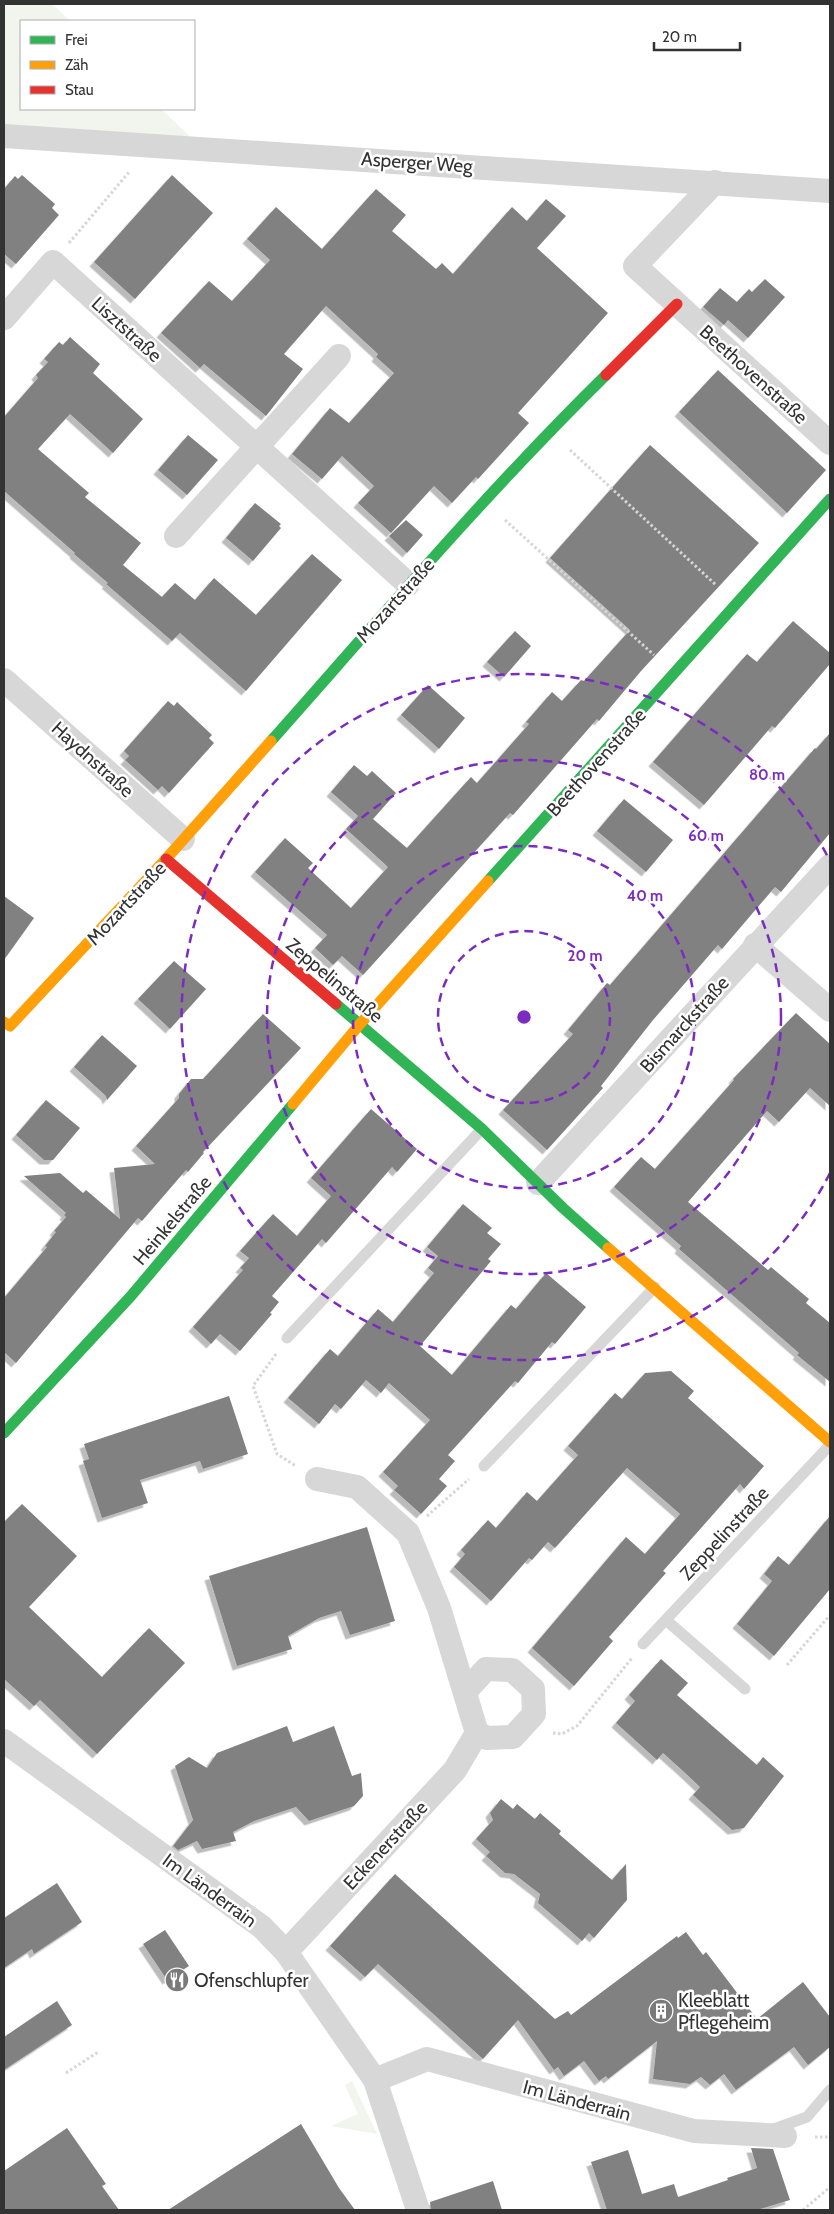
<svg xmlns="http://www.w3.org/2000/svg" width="834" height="2214" font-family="Cabin,sans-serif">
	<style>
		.green { fill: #f1f5ed }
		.building { fill: #818181; filter: url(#shadow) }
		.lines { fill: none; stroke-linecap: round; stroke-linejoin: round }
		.path { stroke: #d6d6d6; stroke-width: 3; stroke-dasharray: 2.5 2.5; stroke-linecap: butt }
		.lane { stroke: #d7d7d7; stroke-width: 11 }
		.street { stroke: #d7d7d7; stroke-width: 24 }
		.fast { stroke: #30b455; stroke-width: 11 }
		.slow { stroke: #ff9f0a; stroke-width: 11 }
		.jam { stroke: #e5322d; stroke-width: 11 }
		.ring { fill: none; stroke: #7b2cbf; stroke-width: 2.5; stroke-dasharray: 9 6 }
		.labels { text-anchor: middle; stroke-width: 5; stroke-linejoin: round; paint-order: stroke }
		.street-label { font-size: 19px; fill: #333; stroke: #fff }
		.poi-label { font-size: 19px; fill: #333; stroke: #fff; text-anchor: start }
		.centre { fill: #7b2cbf; stroke: #fff; stroke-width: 2.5 }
		.ring-label { font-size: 15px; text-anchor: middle; font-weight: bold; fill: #7b2cbf; stroke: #fff; stroke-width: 5; stroke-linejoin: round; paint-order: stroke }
	</style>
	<defs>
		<filter id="shadow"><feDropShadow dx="-4.5" dy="4.5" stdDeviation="0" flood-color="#0004"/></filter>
	</defs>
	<rect width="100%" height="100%" fill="#fff"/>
	<g class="green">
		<path d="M4 4H52L70 21H21V109H161L202 148 4 136Z"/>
		<path d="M352 2081 377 2134 331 2126 358 2114 345 2085Z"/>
	</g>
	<g class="building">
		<path d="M22 175 55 204 52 208 59 215 16 264 4 254V189L15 176 18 179Z"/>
		<path d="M172 175 213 213 135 299 94 262Z"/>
		<path d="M376 189 406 215 392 231 436 269 442 263 453 274 512 207 527 221 546 199 566 216 537 248 608 313 518 413 529 423 478 479 476 477 452 503 434 486 391 533 358 503 374 486 342 456 322 479 292 454 330 408 349 423 394 373 376 357 378 354 326 306 284 354 303 369 266 416 204 364 200 368 161 333 209 281 232 301 270 260 247 239 276 207 322 249Z"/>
		<path d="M765 279 785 297 748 338 728 320 724 325 703 307 720 288 737 302 749 289 752 292Z"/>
		<path d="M70 337 100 364 93 373 143 419 113 453 70 414 38 449 89 493 85 497 141 543 123 565 162 597 175 583 195 600 214 578 256 615 312 554 342 580 246 691 180 633 172 641 106 584 108 583 74 554 75 553 4 491V417L38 378 36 375 48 362 44 359 59 342 63 345Z"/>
		<path d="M718 370 826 470 787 513 679 412Z"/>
		<path d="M188 435 218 460 187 495 158 470Z"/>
		<path d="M650 445 759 543 641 671 599 721 597 719 513 815 510 813 363 975 342 956 333 965 315 948 327 935 255 872 285 838 313 863 308 868 351 908 388 867 346 829 358 816 331 792 354 765 367 776 372 771 396 793 373 819 407 848 471 777 477 783 529 724 526 722 552 692 562 701 581 680 584 681 630 630 550 558Z"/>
		<path d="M255 503 281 524 279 526 281 528 253 561 226 538Z"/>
		<path d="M406 520 423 535 407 553 389 536Z"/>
		<path d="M793 621 830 653V664L775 728 772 726 704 805 653 762 747 654 757 662Z"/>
		<path d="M515 631 531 646 504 677 487 662Z"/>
		<path d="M428 685 465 718 439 749 401 715Z"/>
		<path d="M168 701 174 706 177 702 212 735 209 738 214 743 169 793 162 786 158 790 125 760 129 756 124 751Z"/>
		<path d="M830 733V833L781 892 775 887 722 949 718 945 653 1020 601 1086 603 1088 547 1150 503 1110 573 1034 568 1030 607 983 610 985 815 748 816 749Z"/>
		<path d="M624 799 673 840 646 872 597 831Z"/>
		<path d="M4 896 34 918 4 960Z"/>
		<path d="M174 961 206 989 170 1029 138 999Z"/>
		<path d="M796 1013 830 1044V1106L810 1088 779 1122 767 1111 688 1202 768 1270 771 1267 809 1299 806 1303 830 1323V1382L797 1355 799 1353 679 1249 681 1246 614 1187 641 1157 655 1169 734 1080 733 1079Z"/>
		<path d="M263 1014 301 1048 203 1152 204 1153 188 1172 186 1170 142 1221 138 1218 16 1363 4 1352V1298L47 1247 45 1246 56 1232 54 1231 66 1217 64 1215 66 1213 24 1176 60 1173 83 1193 86 1190 120 1219 114 1168 155 1164 136 1146 179 1098V1094L191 1079H203Z"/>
		<path d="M102 1035 137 1066 107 1100 106 1096 74 1067Z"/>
		<path d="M46 1100 80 1128 53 1160H44L16 1135Z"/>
		<path d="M371 1109 417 1149 397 1172 392 1167 326 1243 322 1239 272 1296 279 1302 270 1313 272 1314 240 1351 220 1334 211 1344 193 1327 243 1270 240 1268 249 1258 240 1251 273 1214 297 1236 331 1196 311 1178Z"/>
		<path d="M463 1204 492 1228 487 1233 501 1244 488 1259 491 1261 420 1346 452 1375 511 1305 516 1309 546 1273 586 1307 555 1344 552 1342 518 1383 515 1381 448 1455 455 1461 439 1479 447 1486 421 1514 394 1490 398 1486 383 1472 430 1420 389 1383 381 1393 366 1380 341 1409 335 1404 319 1424 288 1398 330 1349 338 1356 378 1309 393 1322 434 1273 428 1268 438 1256 427 1247Z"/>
		<path d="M671 1371 694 1391 688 1398 764 1466 744 1489 740 1484 663 1571 666 1573 609 1637 613 1641 574 1686 532 1648 626 1537 645 1554 680 1514 627 1468 555 1548 548 1542 532 1560 529 1558 491 1601 454 1567 465 1554 461 1550 488 1520 496 1528 527 1492 537 1501 578 1455 568 1446 615 1393 622 1399 645 1373Z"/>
		<path d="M229 1396 248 1454 203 1469 200 1461 140 1480 148 1503 102 1518 83 1461 89 1459 84 1444Z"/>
		<path d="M22 1504 77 1556 29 1607 102 1677 149 1628 185 1663 97 1754 40 1700 34 1706 4 1679V1522Z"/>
		<path d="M830 1516V1589L774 1656 737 1624 772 1581 764 1574 778 1556 789 1565Z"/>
		<path d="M367 1527 395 1621 350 1635 341 1611 319 1618 288 1636 292 1649 237 1666 209 1576Z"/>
		<path d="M661 1659 688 1683 677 1695 757 1765 763 1757 784 1776 744 1828 732 1830 693 1795 700 1787 683 1771 663 1753 657 1760 616 1723 635 1701 629 1695Z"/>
		<path d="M287 1726 293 1742 334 1726 352 1776 361 1773 363 1796 354 1806 309 1821 296 1807 254 1821 233 1832 236 1841 202 1849 197 1841 178 1850 173 1846 193 1820 175 1766 189 1757 207 1768 217 1753Z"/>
		<path d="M501 1799 513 1809 517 1804 535 1819 540 1813 561 1831 559 1834 612 1880 626 1864 627 1900 594 1938 589 1933 582 1941 538 1903 540 1894 514 1874 505 1873 486 1856 490 1852 476 1839 493 1820 490 1813Z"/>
		<path d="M395 1874 555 2019 568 2011 571 2015 677 1936 678 1938 686 1932 703 1955 706 1952 757 2019 803 1982 830 2017V2047L808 2065 794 2047 736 2090 724 2074 710 2085 701 2077 690 2084 653 2079 657 2041 608 2079 606 2076 599 2081 584 2061 564 2076 558 2067 554 2070 518 2020 483 2059 378 1964 365 1977 330 1946Z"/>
		<path d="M57 1883 82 1922 34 1954 32 1949 4 1968V1918Z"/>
		<path d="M165 1930 189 1966 167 1980 143 1944Z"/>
		<path d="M57 2001 72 2025 4 2070V2037Z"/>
		<path d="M301 2124 339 2188 355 2210H168Z"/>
		<path d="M67 2128 106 2184 102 2186 119 2210H4V2171Z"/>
		<path d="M751 2148 773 2149 790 2200 757 2210H607L591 2162 628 2150 642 2194 674 2184 678 2197 728 2180 727 2178 757 2168Z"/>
		<path d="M493 2181 502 2210H431L430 2202Z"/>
	</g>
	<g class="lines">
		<g class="path">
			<path d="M69 243 130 171"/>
			<path d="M570 450 716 585"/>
			<path d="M505 520 654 655"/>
			<path d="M276 1354 253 1386 277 1454 296 1466"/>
			<path d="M427 1516 469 1479"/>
			<path d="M787 1665 830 1615"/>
			<path d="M553 1733 562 1734 577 1726 632 1658"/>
			<path d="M66 2073 98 2052"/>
			<path d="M815 2137H830"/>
			<path d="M803 2210 830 2187"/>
		</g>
		<g class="lane">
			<path d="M287 1338 482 1129"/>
			<path d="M484 1466 655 1287"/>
			<path d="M666 1620 745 1689"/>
			<path d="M643 1644 830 1445"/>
			<path d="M774 2129 807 2117 830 2090"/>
		</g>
		<g class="street">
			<path d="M4 136 830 191"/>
			<path d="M715 182 635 266 830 443"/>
			<path d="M4 318 53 262 408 584"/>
			<path d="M176 536 339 356"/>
			<path d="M4 680 183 839"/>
			<path d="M755 945 830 1010"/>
			<path d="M538 1183 830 866"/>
			<path d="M465 1692 486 1669 512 1670 533 1689 534 1714 513 1737 487 1738 477 1733"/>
			<path d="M4 1741 262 1927 286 1952 375 2080 418 2210"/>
			<path d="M286 1952 455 1770 477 1733 439 1608 408 1533 357 1487 317 1479"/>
			<path d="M375 2080 427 2059 694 2131 785 2136"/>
		</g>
		<g class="fast">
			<path d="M271 741C381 617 488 491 606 375"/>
			<path d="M488 881 830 499"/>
			<path d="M336 1004 482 1129 563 1208 608 1248"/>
			<path d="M4 1433 131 1296 293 1104"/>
		</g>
		<g class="slow">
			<path d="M4 1022 10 1026 166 859 271 741"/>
			<path d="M293 1104 360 1024 488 881"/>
			<path d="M608 1248 830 1442"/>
		</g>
		<g class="jam">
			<path d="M606 375 677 304"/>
			<path d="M166 859 336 1004"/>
		</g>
	</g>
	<g class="ring">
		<circle cx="524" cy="1017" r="86"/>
		<circle cx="524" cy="1017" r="171"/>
		<circle cx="524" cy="1017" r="257"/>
		<path d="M830 1173A343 343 0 1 1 830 861"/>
	</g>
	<defs>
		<g id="restaurant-disc" transform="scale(1.25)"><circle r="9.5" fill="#7a7a7a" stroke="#fff"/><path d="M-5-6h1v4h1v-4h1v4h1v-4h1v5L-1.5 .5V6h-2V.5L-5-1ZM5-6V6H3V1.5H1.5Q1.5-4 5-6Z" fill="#fff"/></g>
		<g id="building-disc" transform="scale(1.25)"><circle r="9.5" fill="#7a7a7a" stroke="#fff"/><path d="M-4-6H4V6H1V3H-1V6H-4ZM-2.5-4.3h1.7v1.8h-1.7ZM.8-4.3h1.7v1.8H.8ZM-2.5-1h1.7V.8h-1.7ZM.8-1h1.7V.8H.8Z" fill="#fff"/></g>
	</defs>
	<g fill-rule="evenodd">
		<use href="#restaurant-disc" x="177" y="1980"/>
		<use href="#building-disc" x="661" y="2011"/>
	</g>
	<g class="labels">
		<g class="street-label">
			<text transform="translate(417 162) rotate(4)" y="7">Asperger Weg</text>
			<text transform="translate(127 329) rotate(42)" y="7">Lisztstraße</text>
			<text transform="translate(754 374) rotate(42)" y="7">Beethovenstraße</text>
			<text transform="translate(395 600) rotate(-48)" y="7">Mozartstraße</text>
			<text transform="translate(93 759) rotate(42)" y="7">Haydnstraße</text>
			<text transform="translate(596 762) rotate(-48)" y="7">Beethovenstraße</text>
			<text transform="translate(126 903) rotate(-47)" y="7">Mozartstraße</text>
			<text transform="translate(335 980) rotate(40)" y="7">Zeppelinstraße</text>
			<text transform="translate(684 1024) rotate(-48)" y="7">Bismarckstraße</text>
			<text transform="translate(172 1220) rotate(-50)" y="7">Heinkelstraße</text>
			<text transform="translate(724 1533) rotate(-47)" y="7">Zeppelinstraße</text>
			<text transform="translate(385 1845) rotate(-47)" y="7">Eckenerstraße</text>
			<text transform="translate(210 1890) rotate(36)" y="7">Im Länderrain</text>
			<text transform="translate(577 2100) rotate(15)" y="7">Im Länderrain</text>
		</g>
		<g class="poi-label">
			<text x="194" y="1987">Ofenschlupfer</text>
			<text x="678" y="2007">Kleeblatt<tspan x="678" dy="22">Pflegeheim</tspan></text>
		</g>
	</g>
	<circle cx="524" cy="1017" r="8" class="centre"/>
	<g class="ring-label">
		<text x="767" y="780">80 m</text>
		<text x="706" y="841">60 m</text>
		<text x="645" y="901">40 m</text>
		<text x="585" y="961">20 m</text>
	</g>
	<rect width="834" height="2214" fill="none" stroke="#333333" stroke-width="10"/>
	<rect x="20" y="20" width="175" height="90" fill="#ffffff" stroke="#adadad"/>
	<rect x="30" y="36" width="25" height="8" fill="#30b455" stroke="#adadad"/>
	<text x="65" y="45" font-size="15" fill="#333333">Frei</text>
	<rect x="30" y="61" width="25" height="8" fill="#ff9f0a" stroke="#adadad"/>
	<text x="65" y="70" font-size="15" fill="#333333">Zäh</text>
	<rect x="30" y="86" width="25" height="8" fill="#e5322d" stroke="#adadad"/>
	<text x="65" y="95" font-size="15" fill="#333333">Stau</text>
	<path d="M654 42v8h86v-8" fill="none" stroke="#333333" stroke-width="2.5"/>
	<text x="662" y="42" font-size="15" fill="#333333" stroke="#ffffff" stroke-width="4" paint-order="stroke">20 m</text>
</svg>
